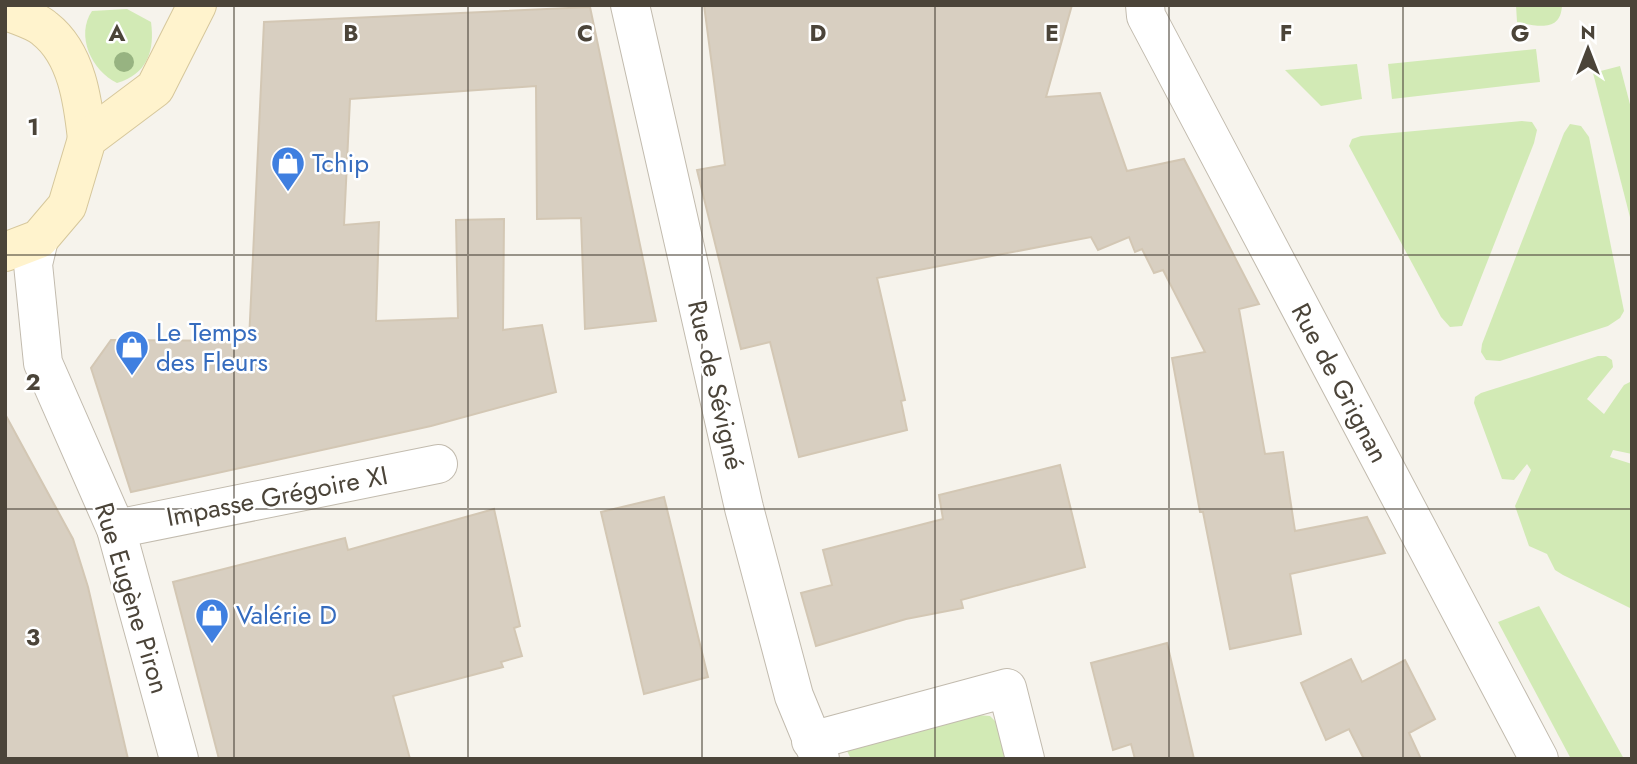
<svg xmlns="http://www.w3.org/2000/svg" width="1637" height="764" font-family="Jost,sans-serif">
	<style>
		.green { fill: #d2eab5 }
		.building { fill: #d8cfc1; stroke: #d3c7b4; stroke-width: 2 }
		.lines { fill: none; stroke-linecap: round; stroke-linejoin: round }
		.minor-casing { stroke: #c2bbae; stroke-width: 40 }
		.secondary-casing { stroke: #d6c79b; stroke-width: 40 }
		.minor { stroke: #fff; stroke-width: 38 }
		.secondary { stroke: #fff3cd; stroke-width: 38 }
		.tree { fill: #97b381 }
		.grid { fill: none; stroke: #4b4439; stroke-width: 2; stroke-opacity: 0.55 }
		.labels { text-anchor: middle; stroke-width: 5; stroke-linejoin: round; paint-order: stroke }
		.shop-label { font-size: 26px; fill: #366cbe; stroke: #fff; text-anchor: start }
		.street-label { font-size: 26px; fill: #4b4439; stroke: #fff }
		.grid-label { font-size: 23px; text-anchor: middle; font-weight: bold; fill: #4b4439; stroke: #fff; stroke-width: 5; stroke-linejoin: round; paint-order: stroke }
	</style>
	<rect width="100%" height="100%" fill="#f6f3ec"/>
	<g class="green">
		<path d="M1516 5H1562C1561 33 1537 26 1517 22Z"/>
		<path d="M127 9 151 22C155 51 147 74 117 83 92 71 75 36 92 11Z"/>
		<path d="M1536 49 1540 82 1392 99 1388 64Z"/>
		<path d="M1357 64 1362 99 1321 106 1285 70Z"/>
		<path d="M1620 66 1632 112V225L1593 73Z"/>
		<path d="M1522 121 1532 122 1537 130 1534 143 1462 326 1450 327 1441 317 1349 146 1352 139 1361 136Z"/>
		<path d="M1570 124 1581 126 1589 137 1624 311 1620 318 1608 326 1500 361 1486 360 1481 352 1482 344 1564 133Z"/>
		<path d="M1598 356H1606L1612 360 1613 367 1587 399 1604 414 1624 385 1632 381V454L1613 450 1610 457 1632 464V609L1563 575 1555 570 1547 554 1529 546 1515 506 1531 470 1527 464 1514 480 1502 479 1474 403 1475 397 1481 393Z"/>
		<path d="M1539 606 1624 759H1571L1498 622Z"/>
		<path d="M965 714 990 716 1002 728 1009 759H851L846 749Z"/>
	</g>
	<g class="building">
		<path d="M704 5H1072L1046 97 1100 93 1127 171 1184 159 1259 304 1239 309 1265 454 1283 452 1295 531 1367 517 1385 553 1290 574 1301 634 1230 649 1203 512H1200L1172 358 1205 352 1163 270 1154 273 1142 249 1135 252 1129 237 1098 250 1091 237 877 278 905 400 901 401 907 430 799 457 770 342 741 349 697 170 725 165Z"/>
		<path d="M590 7 656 321 585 329 581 218 537 219 536 86 350 99 344 225 379 222 376 321 458 318 456 220 504 219 503 330 542 325 556 392 431 426 131 492 91 368 111 340 249 341 264 22Z"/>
		<path d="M5 414 73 539 88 587 128 759H5Z"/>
		<path d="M1060 465 1085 567 961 600 963 608 906 619 816 646 801 593 832 585 823 550 943 519 939 495Z"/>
		<path d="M664 497 708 677 644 694 601 512Z"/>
		<path d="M494 509 520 626 514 628 522 656 501 662 503 667 393 696 410 759H219L173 582 345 538 348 550Z"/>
		<path d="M1167 643 1194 759H1135L1131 744 1113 750 1091 663Z"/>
		<path d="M1351 659 1362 682 1405 660 1435 719 1409 733 1421 759H1364L1349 729 1326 740 1301 683Z"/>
	</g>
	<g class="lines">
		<g class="minor-casing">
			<g id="minor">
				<path d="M630 5 744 508 794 696 820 759"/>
				<path d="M1145 5 1146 16 1539 759"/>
				<path d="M39 239 33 264 43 363 116 529 179 759"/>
				<path d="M116 529 438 464"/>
				<path d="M811 741 1007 688 1025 759"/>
			</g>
		</g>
		<g class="secondary-casing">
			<g id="secondary">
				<path d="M5 10C17 16 35 20 45 29 77 54 83 102 87 139"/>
				<path d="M5 252 39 239 67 206 87 139 155 88 197 5"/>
			</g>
		</g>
		<use href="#minor" class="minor"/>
		<use href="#secondary" class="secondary"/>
	</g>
	<circle class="tree" cx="124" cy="62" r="10"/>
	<path class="grid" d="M234 5V759M468 5V759M702 5V759M935 5V759M1169 5V759M1403 5V759M5 255H1632M5 509H1632"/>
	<defs>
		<g id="shop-pin" transform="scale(1.75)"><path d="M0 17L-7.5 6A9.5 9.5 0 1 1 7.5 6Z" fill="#3f7fe0" stroke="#fff"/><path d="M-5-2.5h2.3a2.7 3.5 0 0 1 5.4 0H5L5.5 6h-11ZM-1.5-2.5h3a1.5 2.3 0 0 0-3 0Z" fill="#fff"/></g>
	</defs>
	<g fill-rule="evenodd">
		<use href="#shop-pin" x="288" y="163"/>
		<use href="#shop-pin" x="132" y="347"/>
		<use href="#shop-pin" x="212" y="615"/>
	</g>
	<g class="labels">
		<g class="shop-label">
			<text x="312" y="172">Tchip</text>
			<text x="156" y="341">Le Temps<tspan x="156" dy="30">des Fleurs</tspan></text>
			<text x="236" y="624">Valérie D</text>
		</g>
		<g class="street-label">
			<text transform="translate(1340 383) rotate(62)" y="9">Rue de Grignan</text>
			<text transform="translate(716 385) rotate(77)" y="9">Rue de Sévigné</text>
			<text transform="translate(277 496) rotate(-11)" y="9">Impasse Grégoire XI</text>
			<text transform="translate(132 598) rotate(73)" y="9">Rue Eugène Piron</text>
		</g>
	</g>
	<g class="grid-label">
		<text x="117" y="41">A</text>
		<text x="351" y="41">B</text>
		<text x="585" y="41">C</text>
		<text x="818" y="41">D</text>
		<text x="1052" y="41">E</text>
		<text x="1286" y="41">F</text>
		<text x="1520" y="41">G</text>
		<text x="33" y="135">1</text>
		<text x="33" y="390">2</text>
		<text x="33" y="645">3</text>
	</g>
	<rect width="1637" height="764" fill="none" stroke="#4b4439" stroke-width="14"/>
	<g transform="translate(1588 49)" stroke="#ffffff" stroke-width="5" paint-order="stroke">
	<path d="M0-5L12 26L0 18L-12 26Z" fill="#4b4439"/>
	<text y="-10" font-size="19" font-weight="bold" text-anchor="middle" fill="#4b4439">N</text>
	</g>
</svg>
